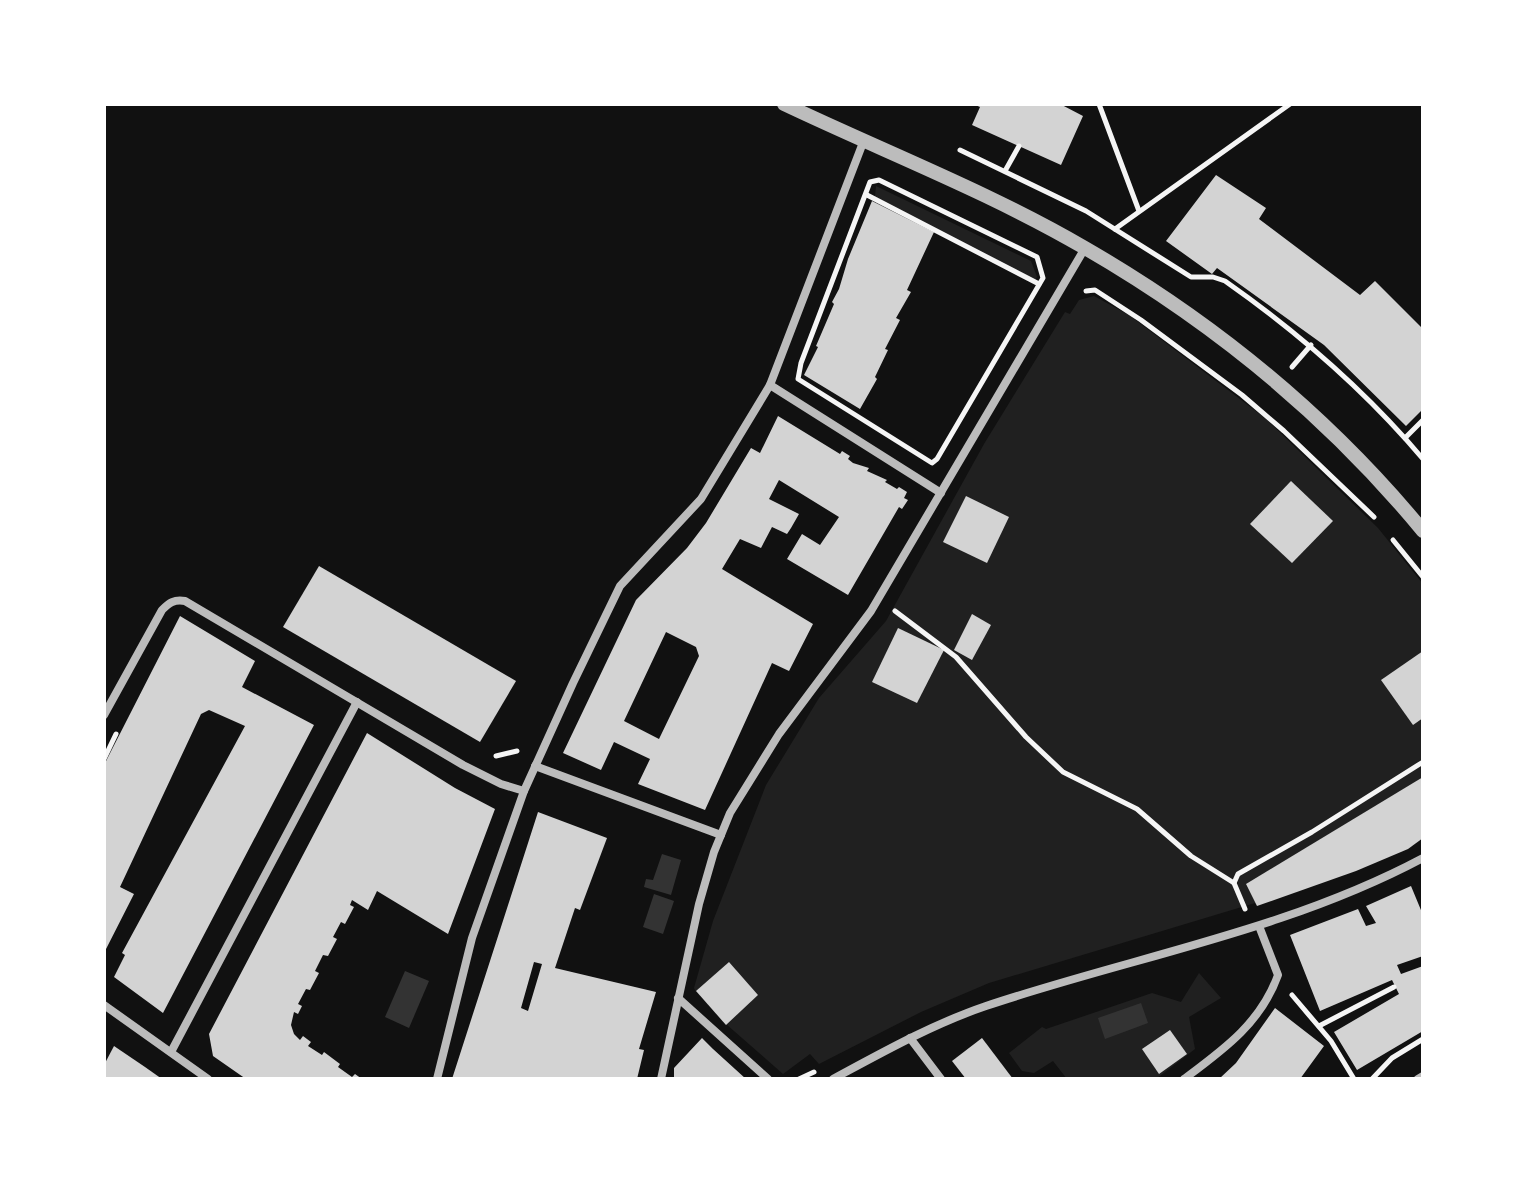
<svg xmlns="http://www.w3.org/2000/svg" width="1527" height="1183" font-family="'Times New Roman',serif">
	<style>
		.green { fill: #202020 }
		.water { fill: #333 }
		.building { fill: #d3d3d3; fill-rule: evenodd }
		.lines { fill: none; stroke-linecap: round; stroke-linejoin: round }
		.path { stroke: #f5f5f5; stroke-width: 5 }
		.minor { stroke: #bcbcbc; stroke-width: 8 }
		.tertiary { stroke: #bcbcbc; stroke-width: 14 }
	</style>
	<rect width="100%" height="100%" fill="#111"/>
	<g class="green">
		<path d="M876 186 1031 261 1037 277 1035 280 875 197Z"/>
		<path d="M1094 296 1129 315 1265 418 1378 528 1423 584V777L1246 885 1258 906 1255 903 989 983 921 1012 819 1064 810 1054 783 1074 726 1024 758 995 729 962 696 992 694 988 713 921 766 785 819 698 886 621 984 444 1065 312 1070 314 1079 300Z"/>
		<path d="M1199 973 1221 998 1189 1017 1195 1049 1156 1079H1067L1053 1061 1034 1073 1022 1071 1009 1053 1042 1027 1046 1029 1152 993 1181 1002Z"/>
	</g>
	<g class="water">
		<path d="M662 854 681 860 671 895 644 887 646 879 653 880Z"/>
		<path d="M654 894 674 901 663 934 643 927Z"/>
		<path d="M405 971 429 981 409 1028 385 1017Z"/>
		<path d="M1141 1003 1148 1023 1105 1039 1098 1018Z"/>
	</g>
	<g class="building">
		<path d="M973 104H1060L1083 116 1061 165 972 125 980 107Z"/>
		<path d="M1216 175 1266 208 1259 219 1360 295 1375 281 1423 329V409L1406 426 1324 345 1217 268 1212 274 1166 241Z"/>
		<path d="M872 201 934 232 907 290 911 292 896 318 900 320 885 349 888 350 875 377 877 379 860 409 804 375 818 347 816 346 834 304 832 302 839 289 848 259Z"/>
		<path d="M778 416 840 454 842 451 850 456 848 459 853 463 869 468 867 471 887 480 885 482 897 489 899 487 907 492 904 498 908 500 902 509 899 507 848 595 787 559 802 534 820 545 839 517 779 480 769 499 799 514 791 528 787 534 772 527 761 548 740 539 722 569 813 624 789 671 772 663 705 810 638 784 650 759 614 742 601 770 563 753 636 600 687 548 706 523 751 448 760 453ZM666 632 696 647 699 656 659 739 624 721Z"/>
		<path d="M1291 481 1333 521 1292 563 1250 524Z"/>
		<path d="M966 496 1009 517 987 563 943 542Z"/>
		<path d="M319 566 516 681 480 742 283 627Z"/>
		<path d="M972 614 991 625 972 660 954 650Z"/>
		<path d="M180 616 255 661 242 687 314 725 163 1013 114 977 125 955 122 953 245 726 209 710 201 714 120 887 134 894 104 953V765Z"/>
		<path d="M898 628 944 650 917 703 872 682Z"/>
		<path d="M1423 651V718L1413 725 1381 680Z"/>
		<path d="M367 733 455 788 495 809 448 934 377 891 368 910 352 900 350 905 354 907 345 924 341 922 333 937 337 939 328 956 323 955 315 971 319 973 310 990 306 989 298 1004 302 1006 298 1014 294 1012 291 1025 294 1034 300 1040 303 1036 311 1042 308 1046 322 1055 324 1052 340 1064 338 1067 352 1077 355 1074 362 1079H246L213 1056 209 1034Z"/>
		<path d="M1423 777V838L1408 849 1356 871 1257 906 1246 884Z"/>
		<path d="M538 812 607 838 580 910 575 908 555 968 656 992 639 1049 644 1050 637 1079H452ZM534 962 542 964 528 1011 521 1008Z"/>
		<path d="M1411 886 1423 915V956L1397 965 1401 974 1423 966V1031L1357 1070 1334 1032 1399 994 1392 980 1320 1011 1290 935 1358 909 1366 926 1376 923 1366 906Z"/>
		<path d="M729 962 758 995 726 1025 696 991Z"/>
		<path d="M1275 1008 1324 1046 1300 1079H1219L1236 1063Z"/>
		<path d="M1170 1030 1187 1054 1159 1074 1142 1049Z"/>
		<path d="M702 1038 713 1049 746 1079H674V1068Z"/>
		<path d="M982 1038 1013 1079H966L952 1061Z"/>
		<path d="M114 1046 145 1067 162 1079H104V1065Z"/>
	</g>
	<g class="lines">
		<g class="path">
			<path d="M1099 104 1139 211"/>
			<path d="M960 150 1086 211 1191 277H1213L1225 281C1299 333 1364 389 1423 459"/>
			<path d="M1005 171 1019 146"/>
			<path d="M879 180 1037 257 1043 278 937 459 932 463 798 379 801 363 870 182Z"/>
			<path d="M867 195 1039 284"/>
			<path d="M1115 229 1290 104"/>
			<path d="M1086 291 1095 290 1141 320 1242 395 1284 431 1374 517"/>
			<path d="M1292 367 1311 345"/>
			<path d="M1405 438 1423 420"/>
			<path d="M1393 540 1423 577"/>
			<path d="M895 611 956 657 1026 737 1063 772 1137 809 1191 856 1234 883"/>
			<path d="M496 756 517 751"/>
			<path d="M104 759 116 734"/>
			<path d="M1245 909 1234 883 1238 874 1312 832 1423 762"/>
			<path d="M1292 995 1331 1041 1354 1079"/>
			<path d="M1319 1026 1394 987"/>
			<path d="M799 1079 814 1072"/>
			<path d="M1372 1079 1392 1058 1423 1039"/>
		</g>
		<g class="minor">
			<path d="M770 385 941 493"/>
			<path d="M104 715 162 610C169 603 174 599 185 601L463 765 501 784 524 791"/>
			<path d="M535 766 721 835"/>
			<path d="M678 998 768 1079"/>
			<path d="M104 1005 208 1079"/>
			<path d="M910 1038 941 1079"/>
			<path d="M171 1052 357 702"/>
			<path d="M437 1079 472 938 524 791 573 683 620 586 701 499 770 385 864 140"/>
			<path d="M661 1079 699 904 714 852 730 813 779 734 871 611 1085 248"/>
			<path d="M833 1079C883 1052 933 1024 986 1006 1132 957 1286 931 1423 858"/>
			<path d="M1184 1079C1223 1050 1261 1023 1278 975L1259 926"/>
			<path d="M1418 1079 1423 1076"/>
		</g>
		<path class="tertiary" d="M784 104C885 152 989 192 1085 248 1213 322 1329 417 1423 531"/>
	</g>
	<rect width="1527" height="1183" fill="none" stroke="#ffffff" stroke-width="212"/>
</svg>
